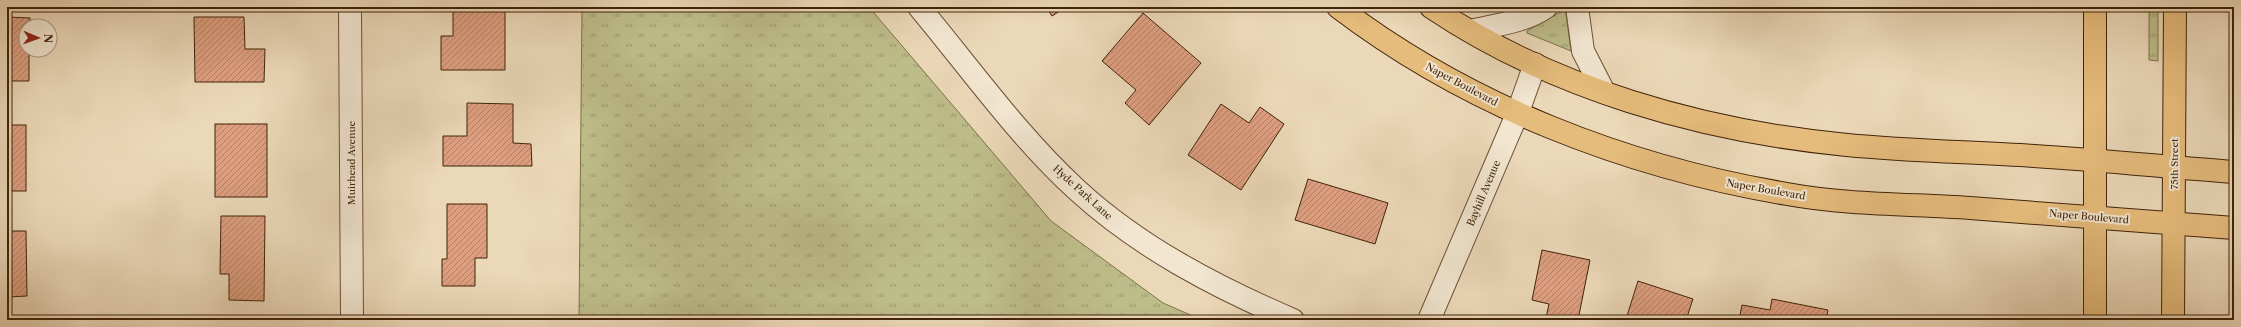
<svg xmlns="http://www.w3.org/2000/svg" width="2241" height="327" font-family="'Libre Caslon Text',serif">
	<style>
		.grass { fill: url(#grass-tufts); stroke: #7e704a }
		.building { fill: url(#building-hatch); stroke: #402309 }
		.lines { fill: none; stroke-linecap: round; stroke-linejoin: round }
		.minor-casing { stroke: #6b5035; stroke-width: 24 }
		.major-casing { stroke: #402309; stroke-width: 24 }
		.minor { stroke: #f2e6d1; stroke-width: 22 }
		.major { stroke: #e6bc7c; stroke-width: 22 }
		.labels { text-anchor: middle; stroke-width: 4; stroke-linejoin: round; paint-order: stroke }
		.street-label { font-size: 10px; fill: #402309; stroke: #f2e6d1 }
	</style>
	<defs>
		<pattern id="grass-tufts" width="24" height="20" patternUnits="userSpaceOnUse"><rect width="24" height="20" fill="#bdbd8a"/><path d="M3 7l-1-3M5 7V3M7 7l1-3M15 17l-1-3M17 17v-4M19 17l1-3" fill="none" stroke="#9b996f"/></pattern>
		<pattern id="building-hatch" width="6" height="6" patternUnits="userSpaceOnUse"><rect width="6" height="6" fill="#de9f80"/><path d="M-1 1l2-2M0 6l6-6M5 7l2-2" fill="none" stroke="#b58167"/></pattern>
	</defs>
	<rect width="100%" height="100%" fill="#ebd8b8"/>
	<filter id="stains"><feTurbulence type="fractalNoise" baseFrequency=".005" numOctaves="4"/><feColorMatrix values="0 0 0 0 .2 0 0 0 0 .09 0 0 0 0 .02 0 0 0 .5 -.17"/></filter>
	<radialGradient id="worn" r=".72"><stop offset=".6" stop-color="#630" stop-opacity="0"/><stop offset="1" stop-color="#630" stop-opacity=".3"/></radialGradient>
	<g class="grass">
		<path d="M582 7H869L1051 221 1163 303 1202 320H579Z"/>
		<path d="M2149 7H2158V61L2149 60Z"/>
		<path d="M1562 11H1565L1566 14 1571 51 1527 33V31Z"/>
	</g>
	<g class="building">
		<path d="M453 7H505V70H441V36H453Z"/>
		<path d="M1046 7H1066L1052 16Z"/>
		<path d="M1143 13 1201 63 1149 125 1125 103 1136 90 1102 61Z"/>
		<path d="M7 17 30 18V26H26V50H29V81H7Z"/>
		<path d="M194 17H244L245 49H265L264 82H195Z"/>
		<path d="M467 103 513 104V143L531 144 532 166H443V136H467Z"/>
		<path d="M1221 104 1249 123 1260 107 1284 124 1241 190 1188 155Z"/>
		<rect x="215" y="124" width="52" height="73"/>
		<rect x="7" y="125" width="19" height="66"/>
		<path d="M1308 179 1388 203 1375 244 1295 220Z"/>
		<path d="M447 204H487V258H475V286H442V259H447Z"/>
		<path d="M221 216H265L264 301 229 300V274H220Z"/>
		<path d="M7 231H26L27 296 7 297Z"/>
		<path d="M1542 250 1590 260 1578 320 1546 318 1549 304 1532 300Z"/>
		<path d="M1638 281 1693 299 1686 320 1626 319Z"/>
		<path d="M1772 299 1828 310 1826 320H1739L1742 305 1770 310Z"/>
		<path d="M457 318 509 319V320H457Z"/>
	</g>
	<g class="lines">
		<g class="minor-casing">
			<g id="minor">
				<path d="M350 7 352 320"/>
				<path d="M919 7C970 68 1018 136 1077 190 1139 247 1216 287 1293 320"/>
				<path d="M1577 7 1583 51 1604 92"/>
				<path d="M1470 31C1495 25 1525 22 1546 7"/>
				<path d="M1429 320 1518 112 1535 64"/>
			</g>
		</g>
		<g class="major-casing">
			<g id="major">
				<path d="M1338 7C1468 106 1627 167 1787 194 1847 205 1910 204 1970 208 2058 214 2146 222 2234 228"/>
				<path d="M1431 7C1553 89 1702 131 1847 145 1909 151 1972 152 2034 156 2101 160 2167 167 2234 172"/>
				<path d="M2095 320V7"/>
				<path d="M2173 320 2175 7"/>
			</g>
		</g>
		<use href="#minor" class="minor"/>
		<use href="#major" class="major"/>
	</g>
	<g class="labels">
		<g class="street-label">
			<text transform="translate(1462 84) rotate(28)" y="4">Naper Boulevard</text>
			<text transform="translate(351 163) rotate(-90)" y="4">Muirhead Avenue</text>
			<text transform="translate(2174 164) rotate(-90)" y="4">75th Street</text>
			<text transform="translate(1766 189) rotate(10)" y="4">Naper Boulevard</text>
			<text transform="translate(1083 192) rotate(42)" y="4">Hyde Park Lane</text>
			<text transform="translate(1483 193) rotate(-67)" y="4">Bayhill Avenue</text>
			<text transform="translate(2089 216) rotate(5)" y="4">Naper Boulevard</text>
		</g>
	</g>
	<rect width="2241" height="327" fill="none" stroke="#ebd8b8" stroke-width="24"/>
	<rect x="8" y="8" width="2225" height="311" fill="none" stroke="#402309" stroke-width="2"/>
	<rect x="12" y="12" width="2217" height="303" fill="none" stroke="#402309"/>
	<g transform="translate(38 38) rotate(92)"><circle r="19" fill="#f2e6d1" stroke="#ab9881"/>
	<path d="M0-3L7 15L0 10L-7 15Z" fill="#8f2418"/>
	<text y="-6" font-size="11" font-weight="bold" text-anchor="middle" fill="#402309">N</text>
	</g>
	<rect width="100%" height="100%" filter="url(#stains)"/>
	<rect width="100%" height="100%" fill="url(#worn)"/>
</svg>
